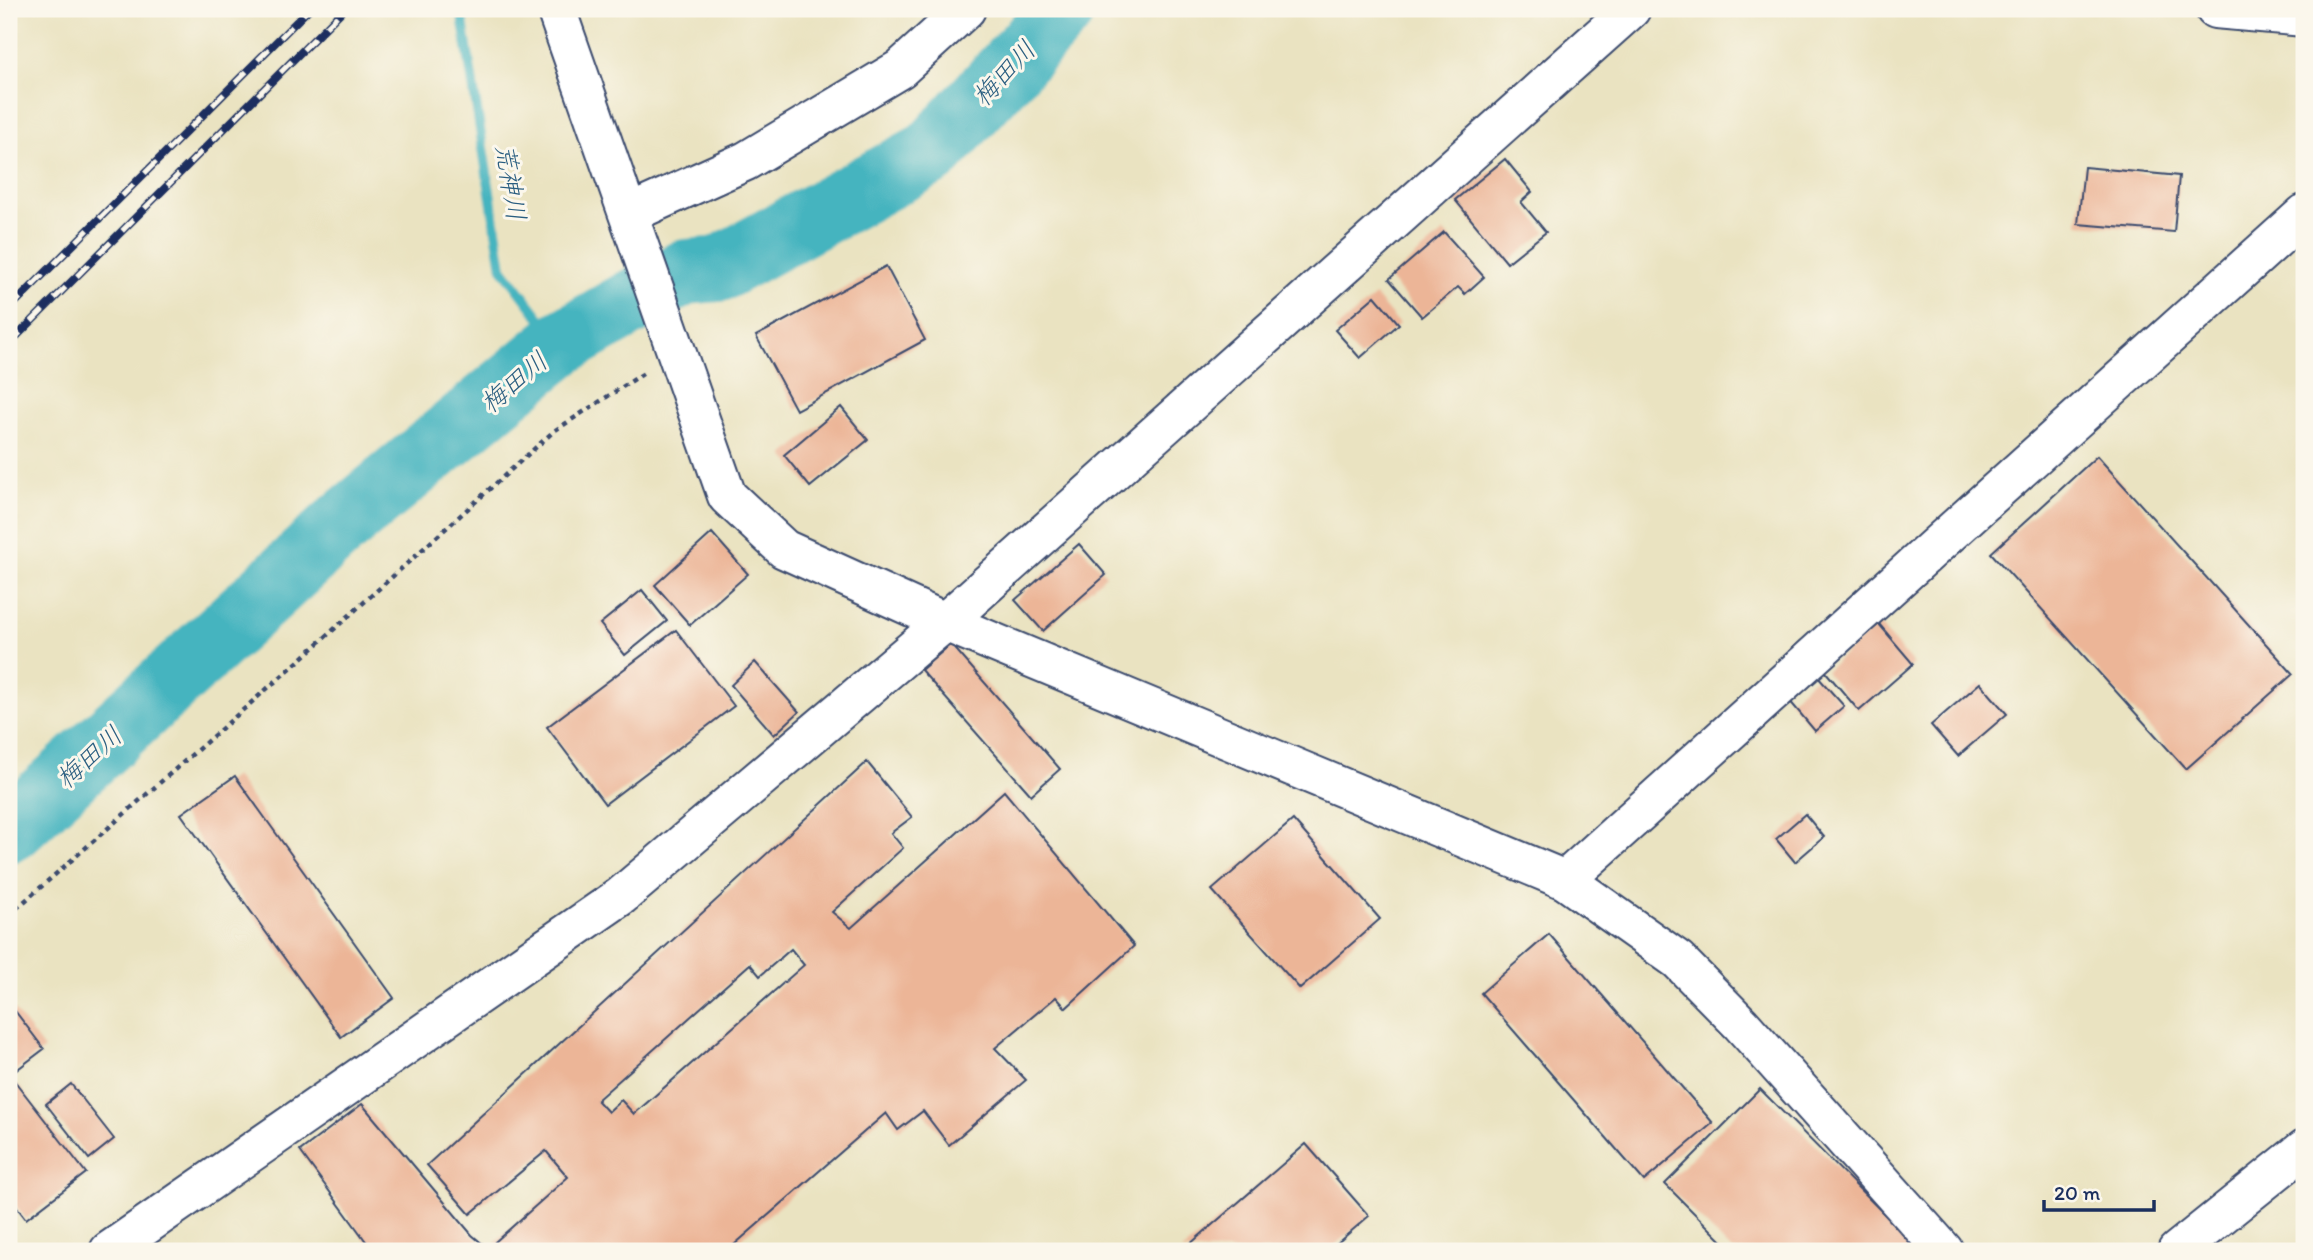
<svg xmlns="http://www.w3.org/2000/svg" width="2313" height="1260" font-family="Itim,'Klee One',sans-serif">
	<style>
		.lines { fill: none; stroke-linecap: round; stroke-linejoin: round }
		.stream { stroke: #45b4bf; stroke-width: 10 }
		.river { stroke: #45b4bf; stroke-width: 66 }
		.building { fill: #ecb597; fill-rule: evenodd }
		.minor-casing { stroke: #3a4a6d; stroke-width: 42 }
		.major-casing { stroke: #3a4a6d; stroke-width: 42 }
		.path { stroke: #3a4a6d; stroke-width: 4.5; stroke-dasharray: 5 5; stroke-linecap: butt }
		.minor { stroke: #fff; stroke-width: 38 }
		.major { stroke: #fff; stroke-width: 38 }
		.rail-casing { stroke: #1b2f5e; stroke-width: 8 }
		.rail { stroke: #fbf7ec; stroke-width: 5; stroke-dasharray: 16; stroke-linecap: butt }
		.labels { text-anchor: middle; stroke-width: 6; stroke-linejoin: round; paint-order: stroke }
		.water-label { font-size: 26px; font-style: italic; fill: #2a5e80; stroke: #fbf7ec }
	</style>
	<rect width="100%" height="100%" fill="#fbf7ec"/>
	<filter id="ink" filterUnits="userSpaceOnUse"><feTurbulence type="fractalNoise" baseFrequency=".0143" numOctaves="2"/><feDisplacementMap in="SourceGraphic" scale="14" xChannelSelector="R" yChannelSelector="G"/><feConvolveMatrix kernelMatrix="1 2 1 2 8 2 1 2 1" color-interpolation-filters="sRGB"/></filter>
	<filter id="wash" filterUnits="userSpaceOnUse"><feTurbulence type="fractalNoise" baseFrequency=".00686" numOctaves="4" result="noise"/><feDisplacementMap in="SourceGraphic" scale="28" xChannelSelector="R" yChannelSelector="G"/><feGaussianBlur stdDeviation="1.57" result="paint"/><feColorMatrix in="noise" values="0 0 0 0 0 0 0 0 0 0 0 0 0 0 0 0 0 1.4 0 .05"/><feComposite in="paint" operator="in"/></filter>
	<g filter="url(#wash)">
		<rect width="100%" height="100%" fill="#eae3c1"/>
		<g class="lines">
			<path class="stream" d="M461 9 502 268 560 344"/>
			<path class="river" d="M9 830 341 525 560 344 685 272 719 269 931 153 1063 9"/>
		</g>
		<g id="blocks">
			<g class="building">
				<path d="M1505 159 1532 192 1521 202 1546 232 1507 263 1455 200Z"/>
				<path d="M2084 167 2179 176 2174 232 2078 224Z"/>
				<path d="M1444 232 1484 277 1465 294 1458 287 1422 317 1389 279Z"/>
				<path d="M886 266 925 340 796 410 756 336Z"/>
				<path d="M1375 296 1399 324 1360 358 1335 330Z"/>
				<path d="M841 407 868 440 810 487 784 455Z"/>
				<path d="M2097 456 2293 674 2186 769 1991 553Z"/>
				<path d="M712 533 748 574 690 625 655 585Z"/>
				<path d="M1079 544 1106 575 1043 631 1015 600Z"/>
				<path d="M642 590 667 621 625 655 600 624Z"/>
				<path d="M1879 624 1913 664 1859 711 1825 671Z"/>
				<path d="M676 630 734 706 605 804 547 727Z"/>
				<path d="M951 644 1060 769 1031 795 921 670Z"/>
				<path d="M755 662 799 712 774 735 731 685Z"/>
				<path d="M1817 676 1844 706 1815 731 1789 700Z"/>
				<path d="M1980 683 2007 714 1958 756 1931 725Z"/>
				<path d="M867 762 912 817 891 833 903 848 832 912 851 928 1004 791 1134 946 1066 1008 1056 997 995 1048 1026 1080 949 1145 923 1111 898 1130 886 1113 727 1251H507L495 1242 568 1177 546 1151 470 1214 427 1165ZM791 949 804 965 634 1114 621 1100 608 1112 597 1100 750 964 760 976Z"/>
				<path d="M235 776 394 998 341 1037 181 814Z"/>
				<path d="M1805 814 1824 837 1795 862 1776 839Z"/>
				<path d="M1293 820 1380 919 1300 989 1212 890Z"/>
				<path d="M1549 934 1713 1123 1644 1181 1481 993Z"/>
				<path d="M9 1003 44 1049 10 1075 86 1173 26 1219 9 1197Z"/>
				<path d="M71 1084 114 1139 89 1159 46 1104Z"/>
				<path d="M1760 1089 1921 1251H1732L1665 1184Z"/>
				<path d="M362 1104 472 1235 491 1251H373L300 1151Z"/>
				<path d="M1306 1144 1369 1216 1328 1251H1182Z"/>
			</g>
		</g>
	</g>
	<g filter="url(#ink)">
		<use href="#blocks" fill-opacity="0" stroke="#3a4a6d" stroke-width="2"/>
		<g class="lines">
			<g class="minor-casing">
				<g id="minor">
					<path d="M556 9 727 496 784 549 945 622 1565 880 1678 960 1741 1024 1944 1251"/>
					<path d="M629 214 746 161 900 69 966 9"/>
					<path d="M1565 880 2304 214"/>
					<path d="M109 1251 621 896 945 622 1631 9"/>
					<path d="M2177 1251 2304 1149"/>
				</g>
			</g>
			<g class="major-casing">
				<path id="major" d="M2215 9 2304 17"/>
			</g>
			<path class="path" d="M9 915 301 659 554 431 644 373"/>
			<use href="#minor" class="minor"/>
			<use href="#major" class="major"/>
			<g class="rail-casing">
				<g id="rail">
					<path d="M9 309 309 9"/>
					<path d="M9 344 344 9"/>
				</g>
			</g>
			<use href="#rail" class="rail"/>
		</g>
	</g>
	<g class="labels">
		<g class="water-label">
			<text transform="translate(1004 73) rotate(-47)" y="9">梅田川</text>
			<text transform="translate(511 182) rotate(81)" y="9">荒神川</text>
			<text transform="translate(514 382) rotate(-40)" y="9">梅田川</text>
			<text transform="translate(89 757) rotate(-42)" y="9">梅田川</text>
		</g>
	</g>
	<rect width="2313" height="1260" fill="none" stroke="#fbf7ec" stroke-width="35"/>
	<path d="M2044 1200v10h110v-10" fill="none" stroke="#1b2f5e" stroke-width="3.5"/>
	<text x="2054" y="1200" font-size="21" fill="#1b2f5e" stroke="#fbf7ec" stroke-width="5" paint-order="stroke">20 m</text>
</svg>
